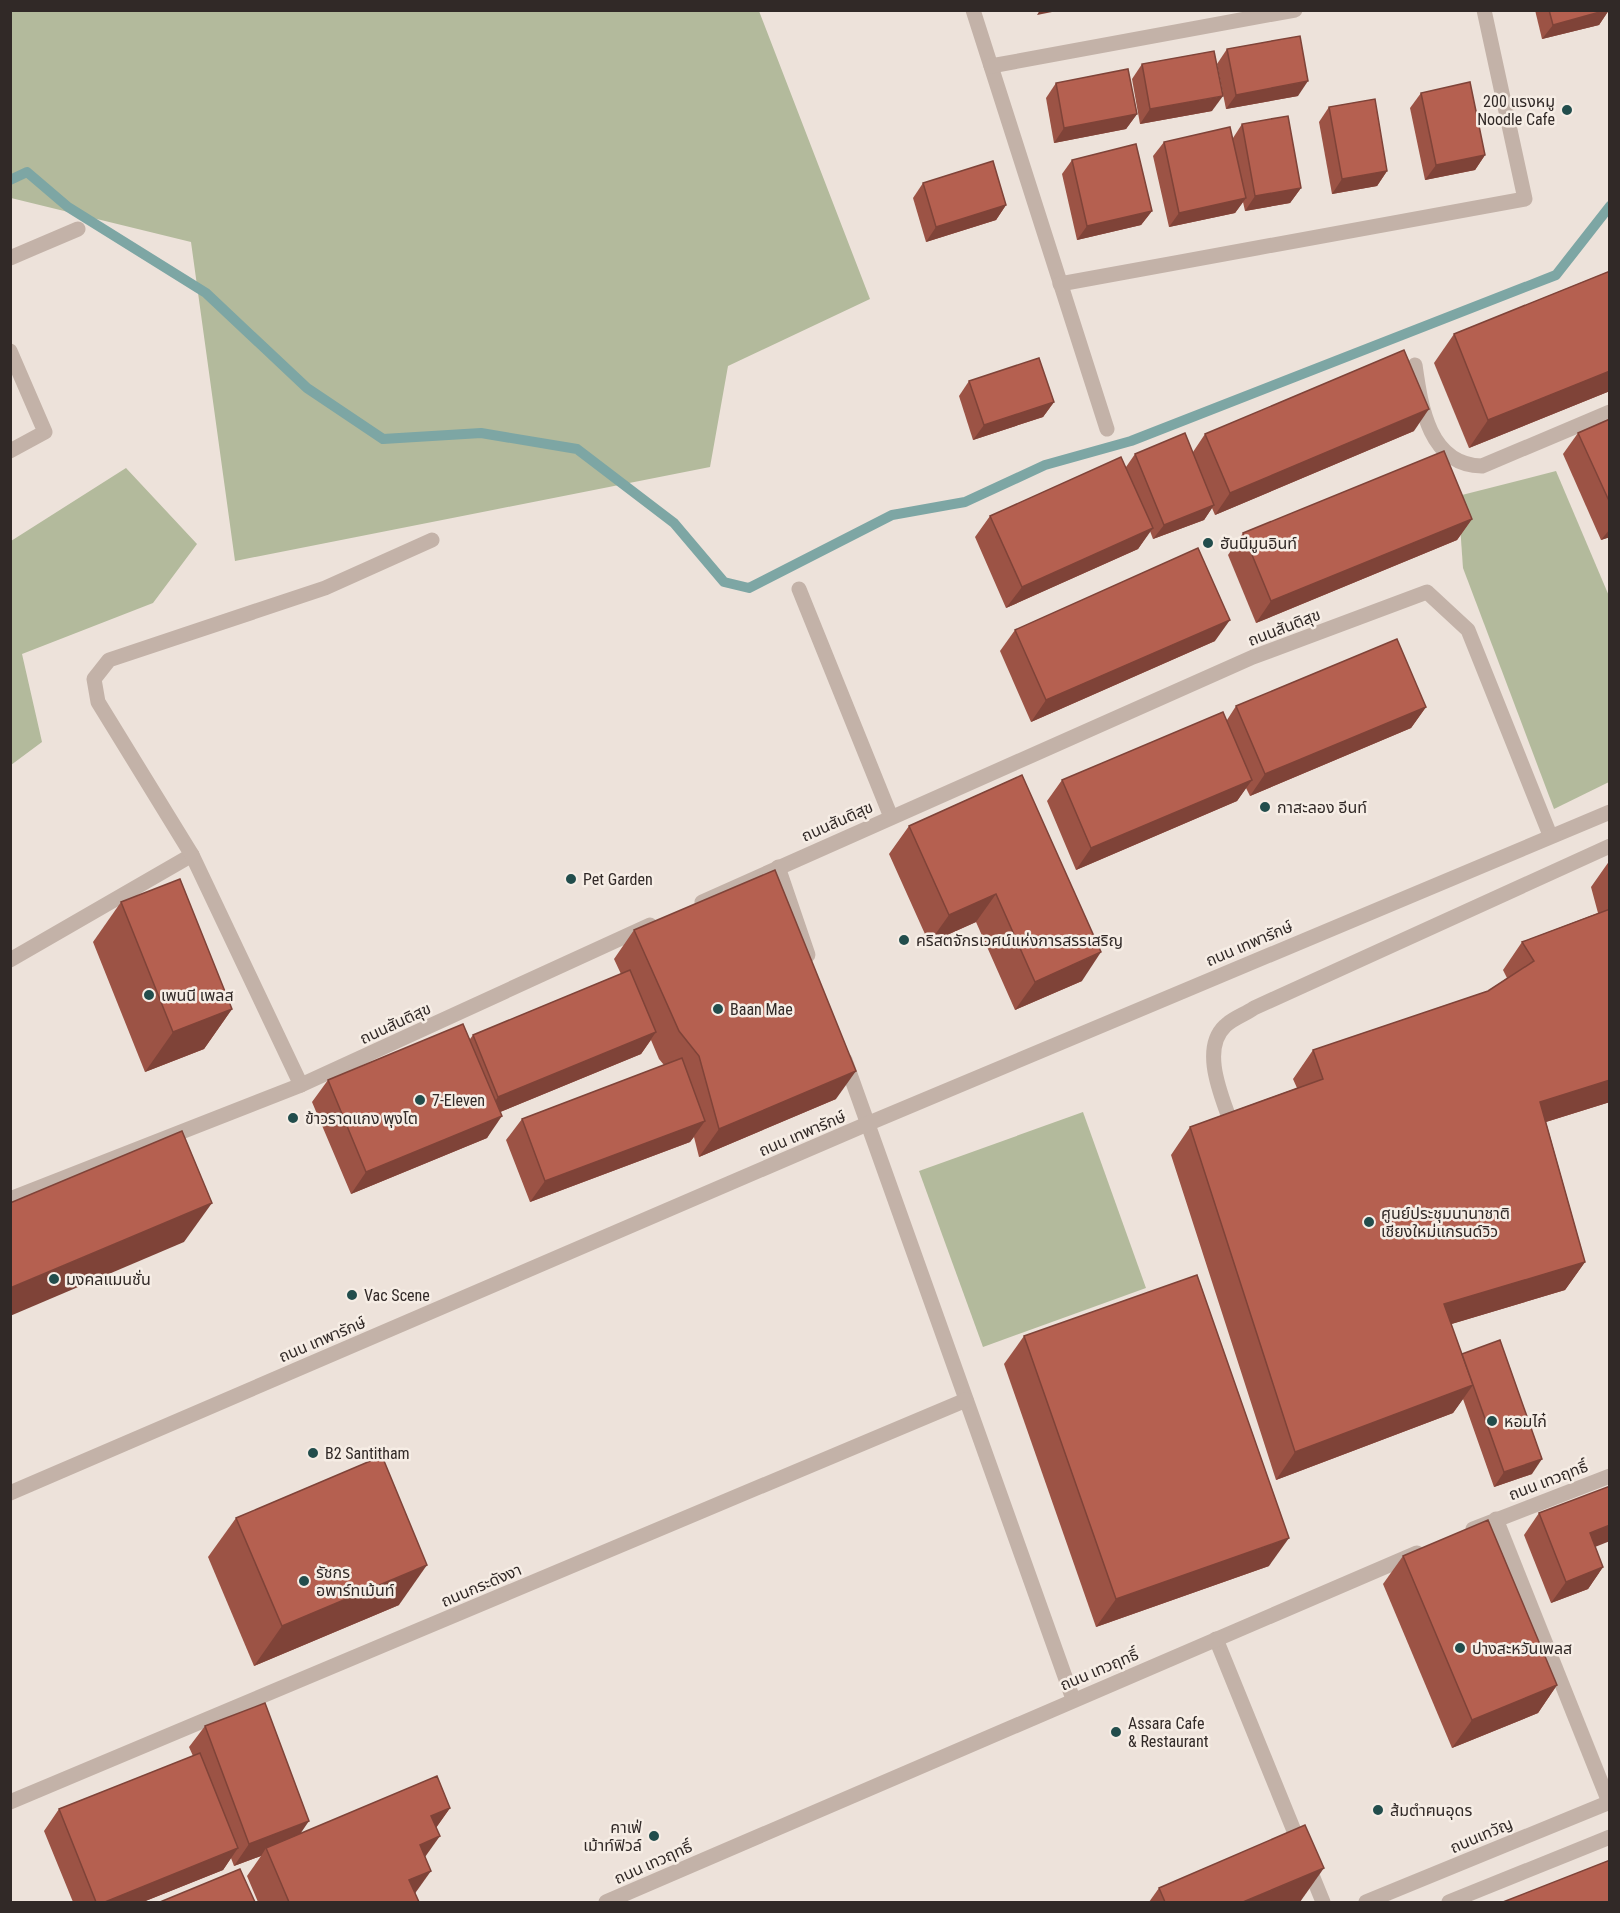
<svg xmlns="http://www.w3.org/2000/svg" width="1620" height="1913" font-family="'Roboto Condensed','Noto Sans Thai',sans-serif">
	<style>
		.green { fill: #b3ba9c }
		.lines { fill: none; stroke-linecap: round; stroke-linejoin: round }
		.stream { stroke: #7da6a4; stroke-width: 10 }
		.service { stroke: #c3b2a8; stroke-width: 15 }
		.minor { stroke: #c3b2a8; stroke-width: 15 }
		.wall { fill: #9c5345 }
		.shaded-wall { fill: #7f4338 }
		.building { fill: #b56050; stroke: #7f4338; stroke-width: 1.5 }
		.poi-dot { fill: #224d4c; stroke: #f6ede5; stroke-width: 2 }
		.labels { text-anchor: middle; stroke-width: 5; stroke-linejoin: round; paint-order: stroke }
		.poi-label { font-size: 16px; fill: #312927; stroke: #f6ede5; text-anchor: start }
		.street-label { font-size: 16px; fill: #312927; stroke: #f6ede5 }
	</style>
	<rect width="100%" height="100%" fill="#ede2da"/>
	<g class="green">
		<path d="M11 10 759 11 870 299 728 366 710 467 235 561 191 242 11 198Z"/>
		<path d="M126 468 197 544 153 603 22 654 42 742 11 765V541Z"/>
		<path d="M1556 471 1609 596V782L1554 809 1463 568 1458 496Z"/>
		<path d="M1083 1112 1146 1288 983 1347 919 1171Z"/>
	</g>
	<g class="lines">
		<path class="stream" d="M10 180 27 172 68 207 206 293 307 388 383 439 481 433 577 449 674 523 724 582 749 588 892 515 965 502 1045 465 1131 441 1556 275 1610 206"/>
		<g class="service">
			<path d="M10 351 45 432 10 451"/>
			<path d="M1415 365C1421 407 1429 465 1482 466L1610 412"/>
			<path d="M10 960 192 855"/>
			<path d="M1227 1112C1218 1087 1203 1047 1225 1026 1233 1018 1246 1014 1254 1008L1610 846"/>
			<path d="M1496 1519 1609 1802"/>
			<path d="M1449 1902 1610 1837"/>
		</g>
		<g class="minor">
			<path d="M973 10 1107 429"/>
			<path d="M991 66 1295 10"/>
			<path d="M10 258 78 229"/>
			<path d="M1060 284 1525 199 1484 10"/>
			<path d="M799 589 891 817"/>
			<path d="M778 867 808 955"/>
			<path d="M702 902 1253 657 1427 592 1468 630 1550 835"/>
			<path d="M845 1060 1073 1699"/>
			<path d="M301 1085 192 855 98 702 94 679 109 660 325 588 432 540"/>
			<path d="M10 1199 301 1085 650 925"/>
			<path d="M10 1493 867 1124 1610 812"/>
			<path d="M1473 1529 1610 1476"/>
			<path d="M1216 1639 1323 1902"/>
			<path d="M10 1802 966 1400"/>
			<path d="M606 1902 1417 1553"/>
			<path d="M1366 1902 1610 1802"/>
		</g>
	</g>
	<g class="wall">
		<path d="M1535 10H1609L1599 25 1542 39Z"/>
		<path d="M1227 49 1298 96 1226 109 1217 64Z"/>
		<path d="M1142 64 1212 111 1140 124 1132 79Z"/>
		<path d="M1056 83 1137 114 1126 129 1054 143 1046 98Z"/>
		<path d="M1421 93 1485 155 1475 170 1425 180 1410 108Z"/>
		<path d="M1329 107 1387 171 1377 186 1332 194 1319 122Z"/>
		<path d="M1242 124 1301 188 1290 203 1245 211 1243 202 1235 213 1169 227 1153 156 1164 142 1233 138Z"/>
		<path d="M1072 160 1152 211 1141 225 1077 240 1062 174Z"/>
		<path d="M923 183 1006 205 996 220 926 242 913 198Z"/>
		<path d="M1610 271V391L1469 448 1434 363 1454 334Z"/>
		<path d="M969 381 1054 402 1043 417 973 440 959 396Z"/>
		<path d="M1610 419V537L1601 540 1563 454 1578 433Z"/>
		<path d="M1414 431 1215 515 1212 508 1204 520 1153 539 1150 531 1138 549 1006 608 975 537 990 516 1126 467 1135 454 1193 452 1205 434Z"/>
		<path d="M1472 519 1457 540 1256 623 1228 555 1243 533Z"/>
		<path d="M1015 630 1215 641 1031 722 1000 651Z"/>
		<path d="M1236 706 1426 707 1411 728 1250 796 1246 788 1237 801 1076 870 1047 801 1062 780 1227 720Z"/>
		<path d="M1022 775 1082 981 1015 1010 976 922 929 943 889 854 909 826Z"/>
		<path d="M1610 860V1102L1546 1122 1585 1262 1565 1290 1451 1324 1462 1354 1532 1474 1494 1487 1463 1399 1453 1413 1276 1480 1171 1155 1190 1127 1297 1088 1293 1079 1313 1050 1488 991 1507 978 1503 970 1522 942 1598 913 1591 887Z"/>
		<path d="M121 902 232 1009 204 1049 145 1072 93 942Z"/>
		<path d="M634 930 836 1099 699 1157 694 1137 690 1142 530 1202 506 1140 522 1119 664 1065 659 1059 651 1040 641 1054 500 1112 487 1138 351 1194 312 1102 328 1080 470 1039 473 1035 621 974 614 959Z"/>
		<path d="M1024 1336 1269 1566 1096 1627 1004 1364Z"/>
		<path d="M1539 1513 1595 1547 1603 1567 1588 1589 1551 1603 1524 1535Z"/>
		<path d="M236 1518 399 1605 254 1666 208 1557Z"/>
		<path d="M1403 1556 1557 1685 1538 1713 1452 1748 1383 1584Z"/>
		<path d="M205 1726 301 1833 450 1808 436 1828 425 1857 415 1894 419 1902H258L247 1876 261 1856 234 1866 231 1858 223 1870 143 1902H73L44 1831 59 1809 193 1756 189 1747Z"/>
		<path d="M1159 1888 1300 1902H1149Z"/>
	</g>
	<g class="shaded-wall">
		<path d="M1040 10H1062L1037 15Z"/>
		<path d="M1609 10 1599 25 1542 39 1553 25Z"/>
		<path d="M1308 81 1298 96 1226 109 1236 95Z"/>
		<path d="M1223 96 1212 111 1140 124 1150 109Z"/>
		<path d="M1137 114 1126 129 1054 143 1064 128Z"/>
		<path d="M1485 155 1475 170 1425 180 1436 165Z"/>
		<path d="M1387 171 1377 186 1332 194 1342 179Z"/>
		<path d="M1301 188 1290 203 1245 211 1255 196Z"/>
		<path d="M1246 198 1235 213 1169 227 1179 213Z"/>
		<path d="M1006 205 996 220 926 242 936 227Z"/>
		<path d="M1152 211 1141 225 1077 240 1087 226Z"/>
		<path d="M1610 371V391L1469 448 1488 420Z"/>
		<path d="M1054 402 1043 417 973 440 984 425Z"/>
		<path d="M1429 409 1414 431 1215 515 1230 493Z"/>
		<path d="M1214 505 1204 520 1153 539 1164 525Z"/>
		<path d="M1472 519 1457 540 1256 623 1271 601Z"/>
		<path d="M1153 528 1138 549 1006 608 1022 587Z"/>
		<path d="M1610 529V537L1601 540Z"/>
		<path d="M1230 620 1215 641 1031 722 1046 700Z"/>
		<path d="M1426 707 1411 728 1250 796 1265 774Z"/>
		<path d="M1252 780 1237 801 1076 870 1091 848Z"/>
		<path d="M996 894 976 922 929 943 949 915Z"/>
		<path d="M1101 952 1082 981 1015 1010 1035 982Z"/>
		<path d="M232 1009 204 1049 145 1072 173 1032Z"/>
		<path d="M656 1032 641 1054 483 1119 498 1097Z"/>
		<path d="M856 1071 836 1099 699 1157 719 1129Z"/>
		<path d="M1610 1080V1102L1520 1130 1540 1102Z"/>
		<path d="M502 1116 487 1138 351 1194 366 1172Z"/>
		<path d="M705 1121 690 1142 530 1202 545 1181Z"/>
		<path d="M212 1203 184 1242 10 1316V1288Z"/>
		<path d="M1585 1262 1565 1290 1425 1332 1444 1304Z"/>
		<path d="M1473 1385 1453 1413 1276 1480 1295 1452Z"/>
		<path d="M1542 1459 1532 1474 1494 1487 1504 1472Z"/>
		<path d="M1610 1525V1541L1575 1555 1590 1533Z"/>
		<path d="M1289 1538 1269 1566 1096 1627 1116 1599Z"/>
		<path d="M427 1565 399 1605 254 1666 282 1626Z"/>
		<path d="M1603 1567 1588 1589 1551 1603 1566 1582Z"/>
		<path d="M1557 1685 1538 1713 1452 1748 1472 1720Z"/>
		<path d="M450 1808 430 1836 431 1816Z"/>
		<path d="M309 1821 294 1843 266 1848 261 1856 234 1866 249 1844Z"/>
		<path d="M440 1836 420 1864V1845Z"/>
		<path d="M238 1848 223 1870 143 1902H105Z"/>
		<path d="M1324 1868 1300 1902H1243Z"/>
		<path d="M431 1871 411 1899 409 1880Z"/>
	</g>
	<g class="building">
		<path d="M1549 10H1607L1553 25Z"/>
		<path d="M1300 36 1308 81 1236 95 1227 49Z"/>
		<path d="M1214 51 1223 96 1150 109 1142 64Z"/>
		<path d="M1128 69 1137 114 1064 128 1056 83Z"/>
		<path d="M1470 82 1485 155 1436 165 1421 93Z"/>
		<path d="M1375 99 1387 171 1342 179 1329 107Z"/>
		<path d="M1288 116 1301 188 1255 196 1242 124Z"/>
		<path d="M1230 127 1246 198 1179 213 1164 142Z"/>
		<path d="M1136 144 1152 211 1087 226 1072 160Z"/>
		<path d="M993 161 1006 205 936 227 923 183Z"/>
		<path d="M1610 271V371L1488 420 1454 334Z"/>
		<path d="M1404 350 1429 409 1230 493 1205 434Z"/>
		<path d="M1039 358 1054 402 984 425 969 381Z"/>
		<path d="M1610 419V503L1578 433Z"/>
		<path d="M1185 433 1214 505 1164 525 1135 454Z"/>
		<path d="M1444 451 1472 519 1271 601 1243 533Z"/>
		<path d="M1121 457 1153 528 1022 587 990 516Z"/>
		<path d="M1198 548 1230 620 1046 700 1015 630Z"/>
		<path d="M1397 639 1426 707 1265 774 1236 706Z"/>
		<path d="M1223 712 1252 780 1091 848 1062 780Z"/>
		<path d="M1022 775 1101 952 1035 982 996 894 949 915 909 826Z"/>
		<path d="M775 870 856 1071 719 1129 699 1056 679 1031 634 930Z"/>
		<path d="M180 879 232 1009 173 1032 121 902Z"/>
		<path d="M1610 909V1080L1540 1102 1585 1262 1444 1304 1473 1385 1295 1452 1190 1127 1323 1079 1313 1050 1488 991 1534 961 1522 942Z"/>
		<path d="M630 970 656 1032 498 1097 473 1035Z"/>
		<path d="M463 1024 502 1116 366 1172 328 1080Z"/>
		<path d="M682 1058 705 1121 545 1181 522 1119Z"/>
		<path d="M182 1131 212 1203 10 1288V1203Z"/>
		<path d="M1197 1275 1289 1538 1116 1599 1024 1336Z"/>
		<path d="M1500 1340 1542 1459 1504 1472 1462 1354Z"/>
		<path d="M382 1456 427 1565 282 1626 236 1518Z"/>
		<path d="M1610 1486V1525L1590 1533 1603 1567 1566 1582 1539 1513Z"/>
		<path d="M1488 1520 1557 1685 1472 1720 1403 1556Z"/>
		<path d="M265 1703 309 1821 249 1844 205 1726Z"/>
		<path d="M200 1753 238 1848 105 1902H96L59 1809Z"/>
		<path d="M437 1776 450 1808 431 1816 440 1836 420 1845 431 1871 409 1880 419 1902H289L266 1848Z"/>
		<path d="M1305 1825 1324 1868 1243 1902H1165L1159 1888Z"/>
		<path d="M1610 1860V1902H1503Z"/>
		<path d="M240 1869 255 1902H160Z"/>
	</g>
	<g class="poi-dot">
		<circle cx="1567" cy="110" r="6"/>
		<circle cx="1208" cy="543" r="6"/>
		<circle cx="1265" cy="807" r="6"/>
		<circle cx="571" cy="879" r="6"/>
		<circle cx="904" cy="940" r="6"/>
		<circle cx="149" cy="995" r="6"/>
		<circle cx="718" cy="1009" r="6"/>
		<circle cx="420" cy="1100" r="6"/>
		<circle cx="293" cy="1118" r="6"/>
		<circle cx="1369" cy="1222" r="6"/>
		<circle cx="54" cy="1279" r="6"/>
		<circle cx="352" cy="1295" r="6"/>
		<circle cx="1492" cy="1421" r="6"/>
		<circle cx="313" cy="1453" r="6"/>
		<circle cx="304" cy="1581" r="6"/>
		<circle cx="1460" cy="1648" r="6"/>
		<circle cx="1116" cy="1732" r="6"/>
		<circle cx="1378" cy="1810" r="6"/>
		<circle cx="654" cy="1836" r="6"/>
	</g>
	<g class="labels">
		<g class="poi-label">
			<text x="1555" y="107" text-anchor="end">200 แรงหมู<tspan x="1555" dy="18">Noodle Cafe</tspan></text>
			<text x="1220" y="549">ฮันนีมูนอินท์</text>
			<text x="1277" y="813">กาสะลอง อีนท์</text>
			<text x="583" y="885">Pet Garden</text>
			<text x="916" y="946">คริสตจักรเวศน์แห่งการสรรเสริญ</text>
			<text x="161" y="1001">เพนนี เพลส</text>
			<text x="730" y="1015">Baan Mae</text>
			<text x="432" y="1106">7-Eleven</text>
			<text x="305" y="1124">ข้าวราดแกง พุงโต</text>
			<text x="1381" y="1219">ศูนย์ประชุมนานาชาติ<tspan x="1381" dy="18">เชียงใหม่แกรนด์วิว</tspan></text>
			<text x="66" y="1285">มงคลแมนชั่น</text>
			<text x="364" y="1301">Vac Scene</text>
			<text x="1504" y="1427">หอมไก๋</text>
			<text x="325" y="1459">B2 Santitham</text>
			<text x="316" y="1578">รัชกร<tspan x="316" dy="18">อพาร์ทเม้นท์</tspan></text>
			<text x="1472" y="1654">ปางสะหวันเพลส</text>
			<text x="1128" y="1729">Assara Cafe<tspan x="1128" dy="18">&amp; Restaurant</tspan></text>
			<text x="1390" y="1816">ส้มตำฅนอุดร</text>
			<text x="642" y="1833" text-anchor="end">คาเฟ่<tspan x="642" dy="18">เม้าท์ฟิวล์</tspan></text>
		</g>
		<g class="street-label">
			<text transform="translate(1284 627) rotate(-21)" y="6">ถนนสันติสุข</text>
			<text transform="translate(837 821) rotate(-24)" y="6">ถนนสันติสุข</text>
			<text transform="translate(1249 943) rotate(-23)" y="6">ถนน เทพารักษ์</text>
			<text transform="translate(395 1023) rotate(-25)" y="6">ถนนสันติสุข</text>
			<text transform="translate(802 1133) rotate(-23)" y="6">ถนน เทพารักษ์</text>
			<text transform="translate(322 1339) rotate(-23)" y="6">ถนน เทพารักษ์</text>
			<text transform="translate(1548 1480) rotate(-21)" y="6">ถนน เทวฤทธิ์</text>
			<text transform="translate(481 1585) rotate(-23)" y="6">ถนนกระดังงา</text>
			<text transform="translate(1099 1669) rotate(-23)" y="6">ถนน เทวฤทธิ์</text>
			<text transform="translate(1481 1835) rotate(-23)" y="6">ถนนเทวัญ</text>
			<text transform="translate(653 1862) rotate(-24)" y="6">ถนน เทวฤทธิ์</text>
		</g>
	</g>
	<rect width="1620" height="1913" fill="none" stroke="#312927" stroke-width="24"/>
</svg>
